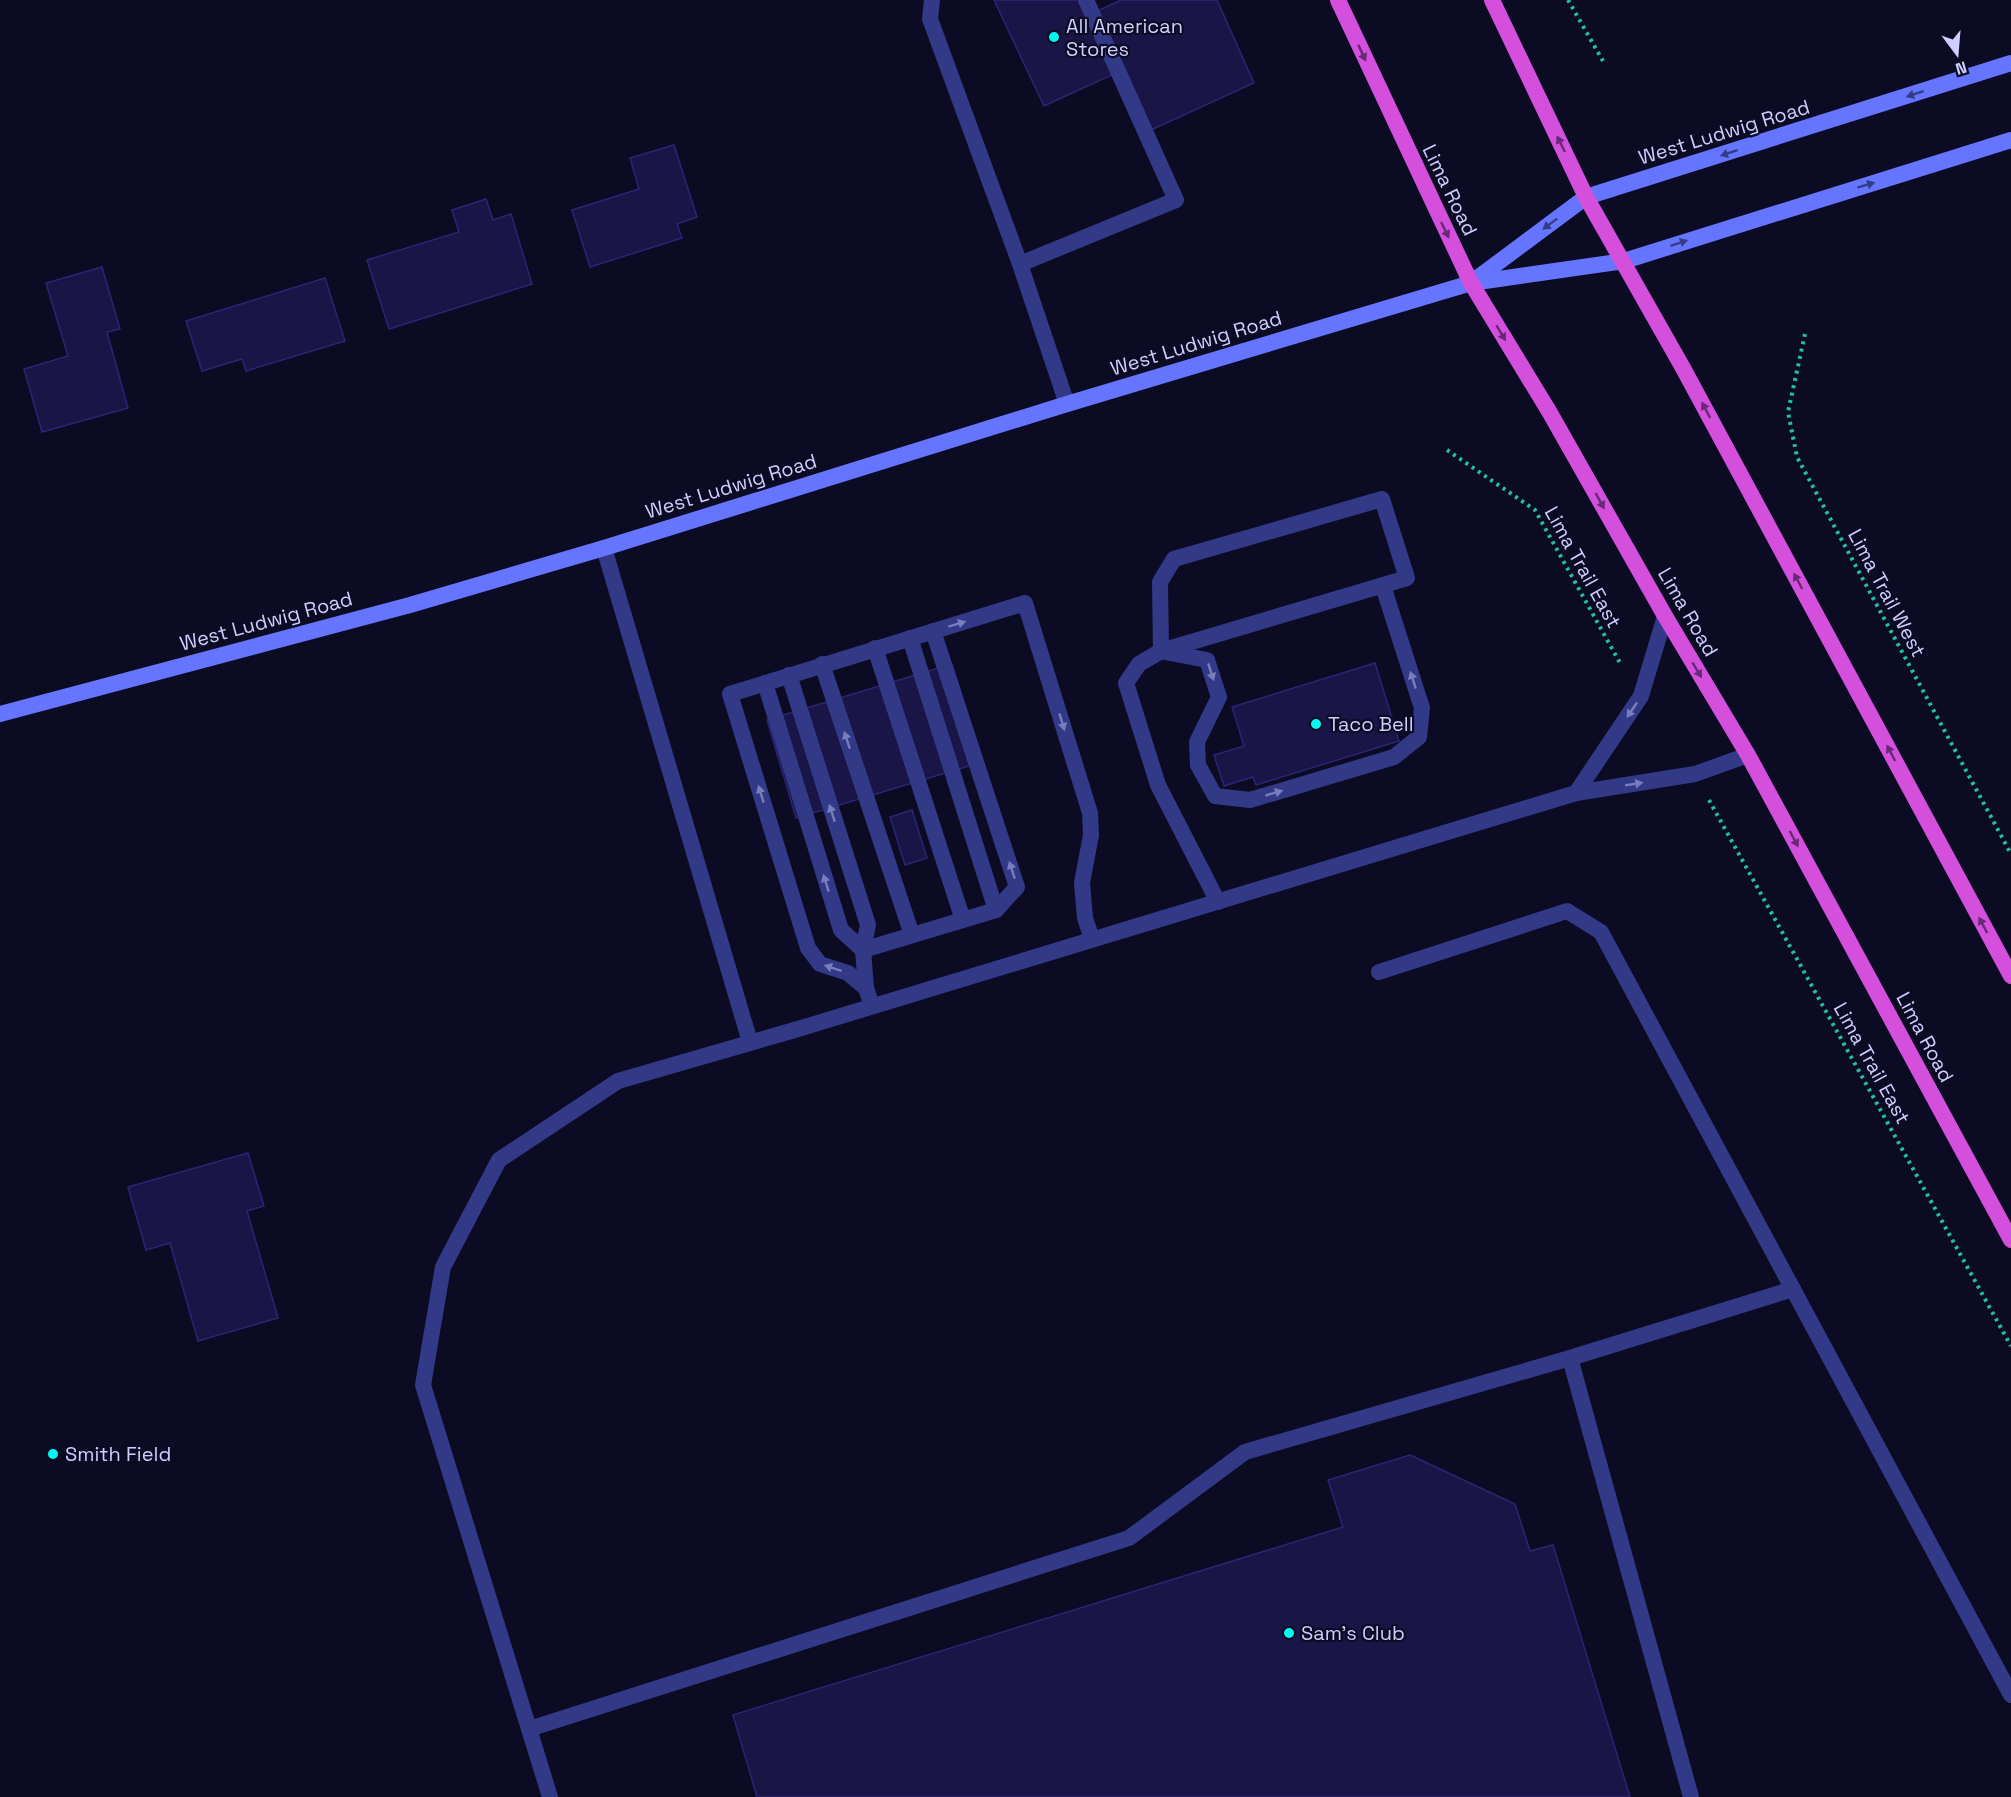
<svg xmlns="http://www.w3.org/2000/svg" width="2011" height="1797" font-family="'Space Grotesk',sans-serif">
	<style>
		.building { fill: #191647; stroke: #2b2575; stroke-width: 1.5 }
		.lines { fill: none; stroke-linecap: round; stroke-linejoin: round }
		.path { stroke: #22bfa1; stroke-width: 4; stroke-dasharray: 3 4.5; stroke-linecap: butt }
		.service { stroke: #323a88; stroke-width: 16 }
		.secondary { stroke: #6575ff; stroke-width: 16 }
		.trunk { stroke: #d44fdc; stroke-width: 16 }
		.oneway { fill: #662a77 }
		.oneway2 { fill: #343b87 }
		.oneway3 { fill: #787dbe }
		.poi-dot { fill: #00f9f1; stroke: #0c0b24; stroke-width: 2 }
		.labels { text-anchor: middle; stroke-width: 4.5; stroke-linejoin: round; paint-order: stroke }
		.poi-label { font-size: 20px; fill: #cecfff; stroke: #0c0b24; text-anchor: start }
		.street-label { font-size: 20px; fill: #cecfff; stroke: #0c0b24 }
	</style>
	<rect width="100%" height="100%" fill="#0c0b24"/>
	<g class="building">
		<path d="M994 0H1079L1114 74 1044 106Z"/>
		<path d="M1121 0H1217L1254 83 1151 130 1097 11Z"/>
		<path d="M674 145 697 217 677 224 682 238 590 267 572 210 639 189 630 158Z"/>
		<path d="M486 199 493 220 511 214 532 284 389 329 367 260 459 232 452 210Z"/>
		<path d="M102 267 120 329 107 332 128 408 42 432 24 369 68 356 46 283Z"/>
		<path d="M325 278 345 341 246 371 242 359 202 371 186 321Z"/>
		<path d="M1375 663 1399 741 1256 785 1253 777 1224 786 1214 755 1244 746 1232 707Z"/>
		<path d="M952 664 982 762 796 818 767 720Z"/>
		<path d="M912 810 927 858 905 865 890 817Z"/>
		<path d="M248 1153 264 1206 247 1211 278 1318 198 1341 170 1243 146 1250 128 1187Z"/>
		<path d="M1410 1455 1515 1504 1530 1551 1553 1545 1630 1797H757L733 1715 1343 1527 1328 1480Z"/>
	</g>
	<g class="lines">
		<g class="path">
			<path d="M1568 0 1603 61"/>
			<path d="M1805 334 1788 412 1797 457 2011 854"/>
			<path d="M1447 450 1535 510 1620 663"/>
			<path d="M1709 800 2011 1346"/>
		</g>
		<g class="service">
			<path d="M932 0 930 19 1020 264 1067 404"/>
			<path d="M1020 264 1176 200 1086 0"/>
			<path d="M604 548 750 1042"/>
			<path d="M910 638 996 910"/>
			<path d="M875 648 963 920"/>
			<path d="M1161 651 1407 578 1382 499 1174 559 1160 582 1161 651 1139 664 1126 683 1158 785 1218 902"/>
			<path d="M1165 652 1207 660 1219 697 1197 742 1198 765 1215 796 1250 800 1394 757 1419 737 1422 708 1383 586"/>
			<path d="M822 664 912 935"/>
			<path d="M789 675 868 925 863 950"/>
			<path d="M765 683 841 930 863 950"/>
			<path d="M1576 793 1641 696 1665 616"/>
			<path d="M1379 972 1567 911 1601 932 2011 1695"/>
			<path d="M866 988 863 950 996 910 1017 887 933 631"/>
			<path d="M872 1006 866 988 848 973 820 964 808 948 730 694 1025 603 1090 813 1091 835 1082 883 1085 918 1092 939"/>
			<path d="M1570 1358 1793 1289"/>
			<path d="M529 1729 1129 1538 1245 1452 1570 1358 1691 1797"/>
			<path d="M550 1797 423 1385 443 1267 499 1160 618 1081 798 1029 1576 793 1695 774 1748 755"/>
		</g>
		<g class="secondary">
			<path d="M1472 282 1586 197 2011 63"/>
			<path d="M0 714 410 605 604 548 1067 404 1471 283 1624 261 2011 140"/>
		</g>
		<g class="trunk">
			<path d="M1338 0 1471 283 1550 413 1665 616 1748 755 2011 1240"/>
			<path d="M1492 0 1586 197 1683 368 2011 976"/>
		</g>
	</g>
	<defs><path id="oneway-solid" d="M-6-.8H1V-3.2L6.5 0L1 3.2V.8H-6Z" transform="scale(1.5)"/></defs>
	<g class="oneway">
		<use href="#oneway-solid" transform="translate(1362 53) rotate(65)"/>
		<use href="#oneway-solid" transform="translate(1561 144) rotate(-116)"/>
		<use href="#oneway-solid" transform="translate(1445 230) rotate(64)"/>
		<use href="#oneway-solid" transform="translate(1501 333) rotate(59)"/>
		<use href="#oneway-solid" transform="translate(1706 410) rotate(-118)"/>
		<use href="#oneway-solid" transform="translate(1600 501) rotate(61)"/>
		<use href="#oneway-solid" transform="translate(1798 581) rotate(-118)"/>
		<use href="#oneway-solid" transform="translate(1697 670) rotate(59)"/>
		<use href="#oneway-solid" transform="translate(1891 753) rotate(-118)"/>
		<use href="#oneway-solid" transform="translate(1794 839) rotate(62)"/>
		<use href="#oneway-solid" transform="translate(1983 925) rotate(-118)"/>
	</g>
	<g class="oneway2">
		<use href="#oneway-solid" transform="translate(1915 94) rotate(162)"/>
		<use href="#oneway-solid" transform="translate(1729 153) rotate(162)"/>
		<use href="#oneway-solid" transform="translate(1866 185) rotate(-17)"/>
		<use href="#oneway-solid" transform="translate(1550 224) rotate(143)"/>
		<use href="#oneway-solid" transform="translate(1679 243) rotate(-18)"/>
	</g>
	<g class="oneway3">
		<use href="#oneway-solid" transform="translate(957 624) rotate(-17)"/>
		<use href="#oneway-solid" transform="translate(1211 672) rotate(72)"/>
		<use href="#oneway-solid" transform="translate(1413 680) rotate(-108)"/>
		<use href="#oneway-solid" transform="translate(1632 710) rotate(124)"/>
		<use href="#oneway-solid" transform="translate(1062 722) rotate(73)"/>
		<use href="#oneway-solid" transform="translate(847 740) rotate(-108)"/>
		<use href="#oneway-solid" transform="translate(1634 784) rotate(-9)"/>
		<use href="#oneway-solid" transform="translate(1274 793) rotate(-17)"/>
		<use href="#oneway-solid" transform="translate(761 794) rotate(-107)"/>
		<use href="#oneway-solid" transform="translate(832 813) rotate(-108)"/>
		<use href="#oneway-solid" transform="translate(1012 870) rotate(-108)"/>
		<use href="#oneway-solid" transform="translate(826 883) rotate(-107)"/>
		<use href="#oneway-solid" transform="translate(833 968) rotate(-162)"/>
	</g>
	<g class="poi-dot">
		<circle cx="1054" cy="37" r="6"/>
		<circle cx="1316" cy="724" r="6"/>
		<circle cx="53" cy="1454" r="6"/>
		<circle cx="1289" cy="1633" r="6"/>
	</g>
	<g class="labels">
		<g class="poi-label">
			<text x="1066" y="33">All American<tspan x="1066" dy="23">Stores</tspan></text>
			<text x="1328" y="731">Taco Bell</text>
			<text x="65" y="1461">Smith Field</text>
			<text x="1301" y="1640">Sam's Club</text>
		</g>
		<g class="street-label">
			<text transform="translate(1724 132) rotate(-17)" y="7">West Ludwig Road</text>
			<text transform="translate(1450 190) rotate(64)" y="7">Lima Road</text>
			<text transform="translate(1196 343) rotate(-17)" y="7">West Ludwig Road</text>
			<text transform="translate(731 486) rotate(-17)" y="7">West Ludwig Road</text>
			<text transform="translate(1583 567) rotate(61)" y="7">Lima Trail East</text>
			<text transform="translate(1887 593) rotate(62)" y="7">Lima Trail West</text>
			<text transform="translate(1688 612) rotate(60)" y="7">Lima Road</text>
			<text transform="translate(266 621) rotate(-15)" y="7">West Ludwig Road</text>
			<text transform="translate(1925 1037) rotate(62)" y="7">Lima Road</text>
			<text transform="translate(1872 1063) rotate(61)" y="7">Lima Trail East</text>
		</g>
	</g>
	<g transform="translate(1957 54) rotate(164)" stroke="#0c0b24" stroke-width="4.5" paint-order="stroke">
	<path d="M0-4.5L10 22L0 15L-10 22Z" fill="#cecfff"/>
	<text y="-9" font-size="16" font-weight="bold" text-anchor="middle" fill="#cecfff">N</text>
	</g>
</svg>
